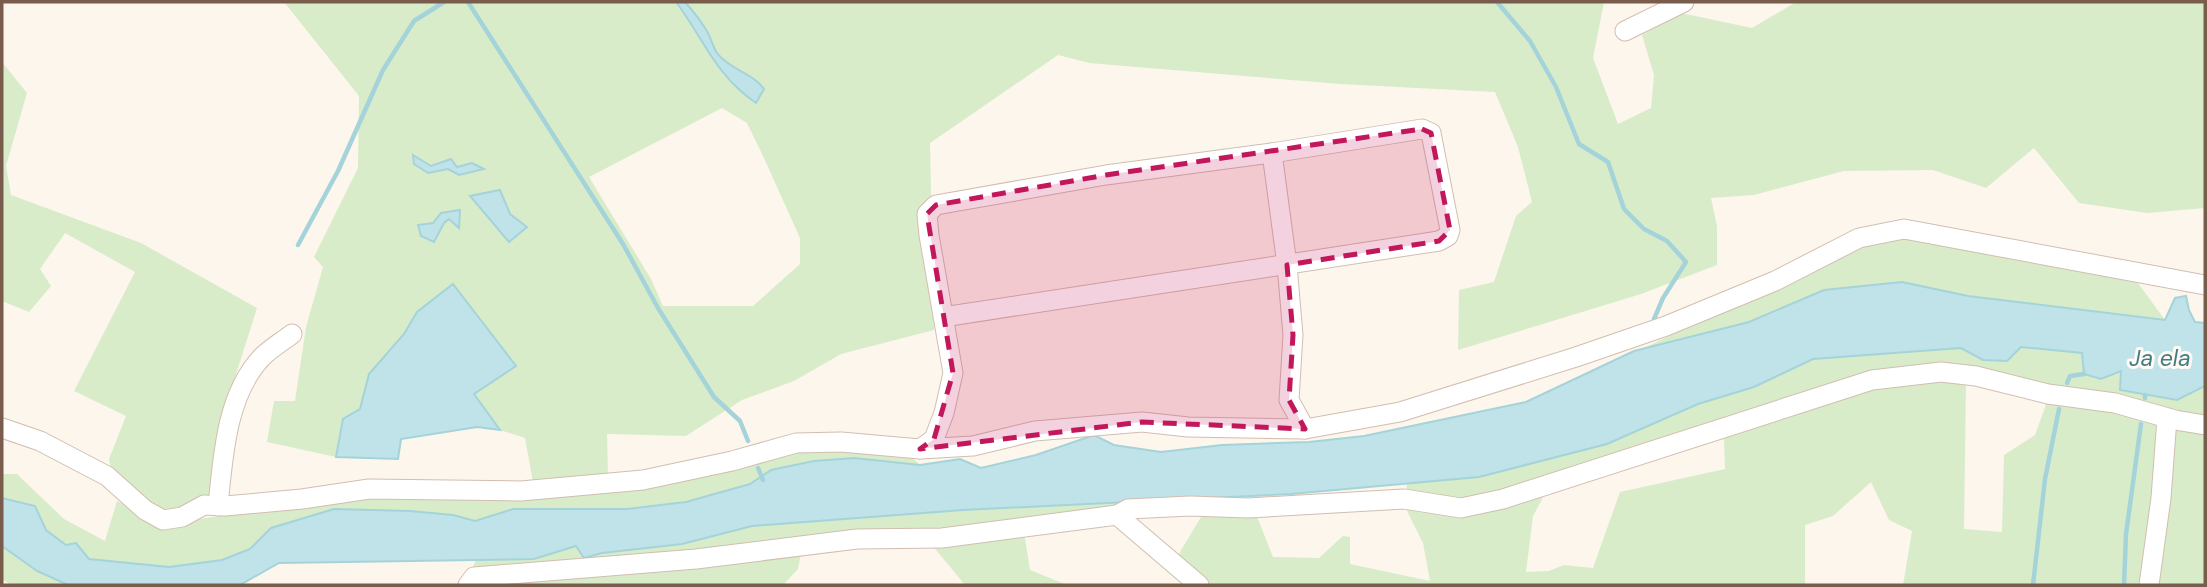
<svg xmlns="http://www.w3.org/2000/svg" width="2207" height="587" font-family="'DM Sans',sans-serif">
	<style>
		.green { fill: #d8ecc9; fill-rule: evenodd }
		.water { fill: #bfe3e8; stroke: #a5d3da; stroke-width: 2 }
		.lines { fill: none; stroke-linecap: round; stroke-linejoin: round }
		.stream { stroke: #a5d3da; stroke-width: 4.5 }
		.minor-casing { stroke: #d1beb0; stroke-width: 21 }
		.minor { stroke: #fff; stroke-width: 19 }
		.marked { fill: #c2185b; fill-opacity: 0.2; stroke: #c2185b; stroke-width: 5; stroke-dasharray: 14 9; stroke-linejoin: round }
		.labels { text-anchor: middle; stroke-width: 6; stroke-linejoin: round; paint-order: stroke }
		.water-label { font-size: 23px; font-style: italic; fill: #437c86; stroke: #fffaf3 }
	</style>
	<rect width="100%" height="100%" fill="#fdf6ec"/>
	<g class="green">
		<path d="M284 2H1604L1593 58 1618 124 1651 108 1654 75 1642 35 1681 13 1752 28 1796 2H2205V208L2147 213 2079 203 2034 148 1986 188 1933 170 1844 171 1754 195 1711 198 1717 226V265L1641 294 1458 350 1459 290 1494 282 1516 216 1532 202 1518 147 1495 92 1340 84 1089 63 1058 55 930 143 934 330 841 354 794 381 742 400 686 436 607 434 608 475 533 482 525 438 500 430 474 394 516 366 417 312 404 334 369 374 360 409 343 419 336 457 267 442 274 401H295L306 327 323 267 314 257 358 168 359 96ZM722 108 747 123 763 156 800 238V264L753 306H663L651 279 589 177Z"/>
		<path d="M2 62 27 93 6 166 11 195 141 243 257 308 230 393 213 498 172 512 149 503 112 474 109 459 126 416 74 391 135 272 65 233 40 269 51 286 29 312 2 301Z"/>
		<path d="M1897 238 2135 279 2165 320 1968 296 1902 282 1824 290 1749 322 1640 350 1849 249Z"/>
		<path d="M2021 347 2083 353 2122 371 2120 390 2177 400 2205 386V420L1966 381 1964 529 2002 532 2004 455 2035 435 2048 399 2205 430V585H1903L1912 531 1889 520 1871 482 1833 516 1805 525V585H1207L1177 557 1201 517 1256 514 1273 557 1319 558 1343 536 1350 537V564L1430 581 1423 543 1405 507 1407 484 1479 477 1607 444 1698 404 1754 387 1813 359 1961 348 1983 360 2007 361ZM1724 439 1725 469 1620 492 1593 568 1564 565 1549 571 1526 572 1533 516 1546 492Z"/>
		<path d="M802 450 907 453 920 465 854 458 814 461 771 470 750 484 686 502 627 509H513L475 521 453 515 410 511 334 509 271 528 250 549 222 560 169 567 89 559 76 543 66 545 46 530 35 506 2 498V474H17L64 519 105 541 117 501 160 525 364 494 517 495Z"/>
		<path d="M1119 503 1109 510 932 532 469 576 476 560 534 559 577 546 584 558 602 553 682 544 752 526 963 510Z"/>
		<path d="M1024 532 1030 570 1067 585H965L932 545Z"/>
		<path d="M2 546 37 571 68 585H11L2 579Z"/>
		<path d="M801 554 798 569 783 585H475Z"/>
	</g>
	<g class="water">
		<path d="M676 2H685C693 11 702 22 708 33 711 39 713 47 717 53 730 70 753 73 764 89L756 103C715 75 704 39 676 2Z"/>
		<path d="M413 155 431 166 451 159 457 167 472 163 484 169 459 175 448 169 428 173 414 164Z"/>
		<path d="M500 190 510 214 527 227 509 242 470 196Z"/>
		<path d="M460 210 459 228 449 219 444 223 434 242 421 236 418 225 433 223 441 213Z"/>
		<path d="M1902 282 1968 296 2165 320 2175 298 2186 296 2189 310 2195 322 2205 323V386L2177 400 2120 390 2121 371 2101 379 2084 374 2082 353 2021 347 2007 361 1983 360 1961 348 1813 359 1754 387 1698 404 1607 444 1479 477 1291 494 963 510 752 526 682 544 602 553 584 558 576 546 534 559 279 563 240 585H68L37 571 2 546V498L35 506 46 530 66 545 76 543 89 559 169 567 222 560 250 549 271 528 334 509 410 511 453 515 475 521 513 509H627L686 502 750 484 771 470 814 461 854 458 920 465 960 459 981 468 1036 455 1094 435 1114 445 1161 452 1222 445 1309 442 1364 436 1526 402 1634 351 1749 322 1824 290Z"/>
		<path d="M453 284 516 366 474 394 500 430 477 427 401 439 398 459 336 457 343 419 360 409 369 374 404 334 417 312Z"/>
	</g>
	<g class="lines">
		<g class="stream">
			<path d="M468 2 623 244 658 308 714 397 740 421 748 441"/>
			<path d="M1497 2 1530 41 1556 87 1579 144 1608 162 1624 209 1644 229 1667 241 1686 262 1663 298 1654 319"/>
			<path d="M298 245 338 171 383 70 414 21 444 2"/>
			<path d="M2067 383 2070 376 2084 374"/>
			<path d="M2145 398V395"/>
			<path d="M758 468 763 480"/>
			<path d="M2033 585 2045 479 2059 409"/>
			<path d="M2124 585 2126 534 2141 424"/>
		</g>
		<g class="minor-casing">
			<g id="minor">
				<path d="M1625 31 1684 2"/>
				<path d="M1272 153 1287 265 1293 335 1289 400 1305 429"/>
				<path d="M2 428 40 441 107 476 145 510 163 520 182 517 204 505 225 506 302 499 369 489 521 491 643 480 732 461 796 443 841 442 920 449 973 446 1035 431 1142 422 1188 427 1305 429 1400 412 1576 357 1666 326 1775 281 1859 238 1904 229 2205 285"/>
				<path d="M920 449 934 439 944 413 953 373 929 235 927 214 936 205 1106 175 1272 153 1422 129 1431 133 1450 230 1448 236 1439 241 943 317"/>
				<path d="M218 506C223 457 226 395 262 357 271 348 283 341 292 334"/>
				<path d="M1117 515 1199 585"/>
				<path d="M468 585 474 577 696 559 857 539 942 538 1117 515 1128 509 1190 506 1248 508 1404 499 1461 508 1503 499 1872 380 1941 372 1976 376 2048 394 2115 403 2175 420 2205 425"/>
				<path d="M2149 585 2161 498 2167 418"/>
			</g>
		</g>
		<use href="#minor" class="minor"/>
	</g>
	<path class="marked" d="M1422 129 1431 133 1450 230 1439 241 1287 265 1293 335 1289 400 1305 429 1142 422 920 449 934 439 953 373 927 214 936 205 1106 175Z"/>
	<g class="labels">
		<g class="water-label">
			<text x="2160" y="366">Ja ela</text>
		</g>
	</g>
	<rect width="2207" height="587" fill="none" stroke="#7a5c4d" stroke-width="7"/>
</svg>
